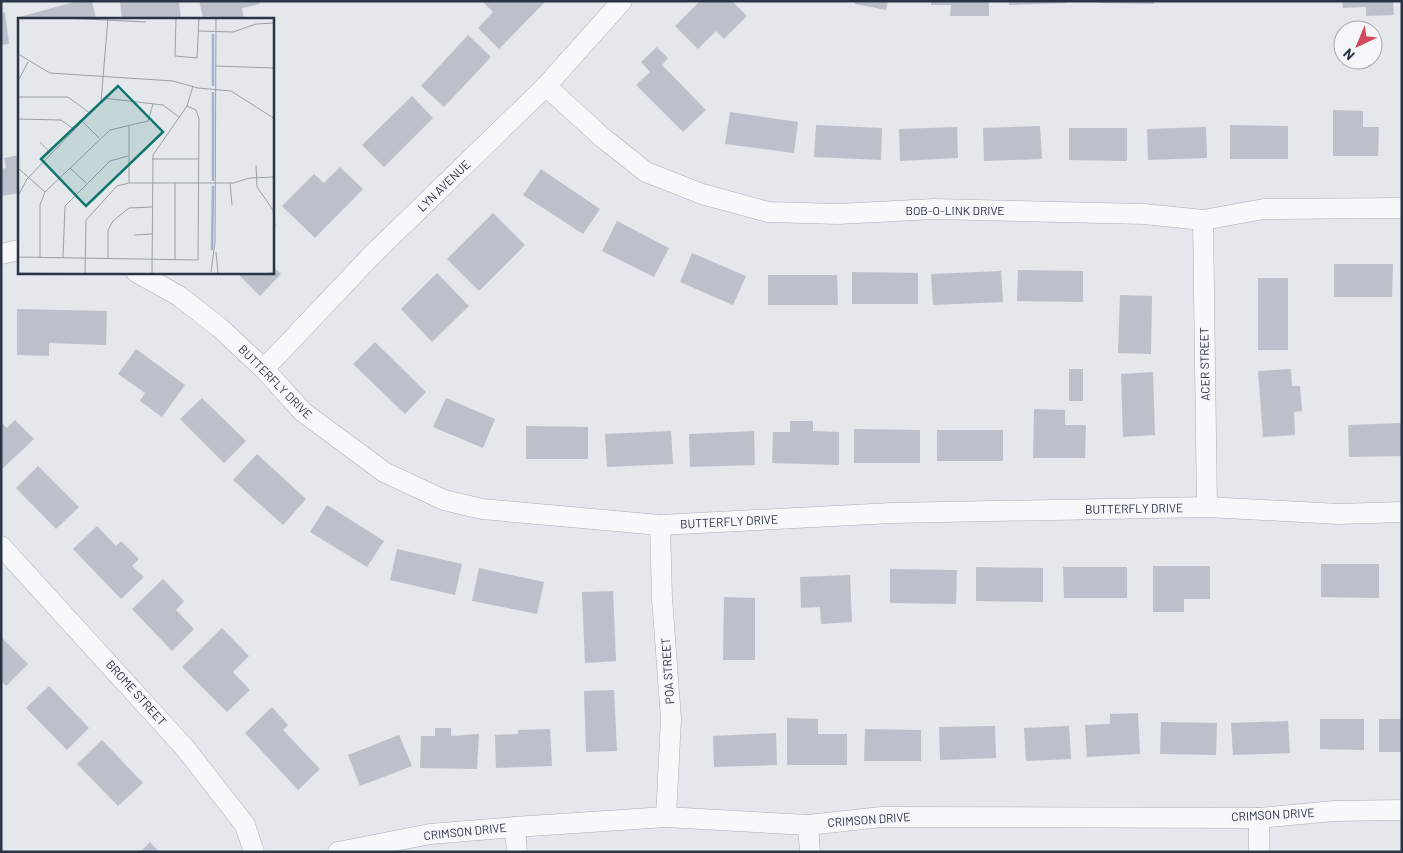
<svg xmlns="http://www.w3.org/2000/svg" width="1403" height="853" font-family="Barlow,sans-serif">
	<style>
		.building { fill: #bbc0ca }
		.lines { fill: none; stroke-linecap: round; stroke-linejoin: round }
		.street-casing { stroke: #a9aeb7; stroke-width: 21 }
		.street { stroke: #f7f8fa; stroke-width: 20 }
		.labels { text-anchor: middle; stroke-width: 4; stroke-linejoin: round; paint-order: stroke }
		.street-label { font-size: 12px; fill: #2b3445; stroke: #f4f6f9 }
		.inset-river { fill: none; stroke: #9fb4cc; stroke-width: 2.5 }
		.inset-road { fill: none; stroke: #9a9fa9; stroke-width: 1 }
		.view { fill: #0f766e; fill-opacity: 0.15; stroke: #0f766e; stroke-width: 2.5 }
		.inset-edge { fill: none; stroke: #2b3445; stroke-width: 2.5 }
	</style>
	<rect width="100%" height="100%" fill="#e4e7ec"/>
	<g class="building">
		<path d="M78 1H92L96 19H19V17Z"/>
		<path d="M120 1H179L181 19H122Z"/>
		<path d="M199 1H259L260 4 242 8 244 19H210L209 16 203 17Z"/>
		<path d="M482 1H546L499 49 478 28 493 12Z"/>
		<path d="M700 1H732L747 16 724 39 716 31 698 49 675 26Z"/>
		<path d="M855 1H888L886 10 855 4Z"/>
		<path d="M931 1H989V16H950L951 5H931Z"/>
		<path d="M1008 1H1067V3L1009 5Z"/>
		<path d="M1097 1H1154V4L1097 3Z"/>
		<path d="M1342 1H1393L1394 15 1366 16V7L1343 8Z"/>
		<path d="M5 12 9 44 1 45V13Z"/>
		<path d="M468 35 491 57 444 107 421 86Z"/>
		<path d="M657 47 668 58 662 65 706 110 683 132 636 85 650 72 641 62Z"/>
		<path d="M412 96 433 118 384 167 362 145Z"/>
		<path d="M1333 110 1363 111V127H1379L1378 156H1333Z"/>
		<path d="M730 112 798 122 794 153 725 144Z"/>
		<path d="M816 125 882 128 881 160 814 157Z"/>
		<path d="M1230 125 1288 126V159H1230Z"/>
		<path d="M1040 126 1042 159 984 161 983 128Z"/>
		<path d="M957 127 958 158 900 161 899 129Z"/>
		<path d="M1206 127 1207 158 1148 160 1147 129Z"/>
		<path d="M1069 128H1127V161L1069 160Z"/>
		<path d="M19 155V193L1 196V169L6 168 4 158Z"/>
		<path d="M340 167 363 189 315 238 282 206 314 174 324 183Z"/>
		<path d="M541 169 600 209 583 234 523 195Z"/>
		<path d="M493 213 525 245 479 291 447 259Z"/>
		<path d="M617 221 669 248 654 277 602 251Z"/>
		<path d="M692 253 746 276 733 305 680 282Z"/>
		<path d="M1334 264H1393L1392 297H1334Z"/>
		<path d="M272 266 281 274 260 296 236 272H272Z"/>
		<path d="M1018 270 1083 271V302L1017 301Z"/>
		<path d="M1001 271 1003 302 933 305 931 274Z"/>
		<path d="M852 272 918 273V304H852Z"/>
		<path d="M437 273 469 306 432 342 401 309Z"/>
		<path d="M768 275H837L838 305H768Z"/>
		<rect x="1258" y="278" width="30" height="72"/>
		<path d="M1120 295 1152 296 1151 354 1118 353Z"/>
		<path d="M17 309 107 311 106 345 49 343V356L17 355Z"/>
		<path d="M375 342 426 392 405 414 353 364Z"/>
		<path d="M136 349 185 385 162 417 140 401 145 393 118 374Z"/>
		<rect x="1069" y="369" width="14" height="32"/>
		<path d="M1291 369 1292 386H1300L1302 411 1294 412 1295 435 1263 437 1258 371Z"/>
		<path d="M1153 372 1155 435 1123 437 1121 374Z"/>
		<path d="M202 398 246 441 224 463 180 419Z"/>
		<path d="M446 398 495 419 483 448 433 427Z"/>
		<path d="M1034 409 1065 410V425H1086L1085 458H1033Z"/>
		<path d="M15 420 34 439 1 470V422L7 428Z"/>
		<path d="M790 421H813V431L839 432V465L772 463 773 432H790Z"/>
		<path d="M1402 423V456L1349 457 1348 425Z"/>
		<path d="M526 426 588 427V459H526Z"/>
		<path d="M854 429 920 430V463H854Z"/>
		<rect x="937" y="430" width="66" height="31"/>
		<path d="M671 431 673 464 607 467 605 434Z"/>
		<path d="M754 431 755 465 690 467 689 434Z"/>
		<path d="M257 454 306 499 283 525 233 480Z"/>
		<path d="M38 466 79 507 56 529 16 488Z"/>
		<path d="M327 505 384 541 367 567 310 532Z"/>
		<path d="M97 526 116 546 121 541 139 559 132 566 144 577 121 599 73 549Z"/>
		<path d="M397 549 462 564 455 595 390 580Z"/>
		<path d="M1321 564H1379V598L1321 597Z"/>
		<path d="M1153 566H1210V599H1184V612H1153Z"/>
		<path d="M976 567 1043 568V602L976 601Z"/>
		<path d="M1063 567H1127V598H1064Z"/>
		<path d="M479 568 544 582 537 614 472 601Z"/>
		<path d="M890 569 957 570 956 604 890 603Z"/>
		<path d="M850 575 852 622 821 624 820 607 801 608 800 577Z"/>
		<path d="M163 579 184 601 176 610 194 629 172 651 132 609Z"/>
		<path d="M613 591 616 661 585 663 582 592Z"/>
		<path d="M724 597 755 598V660H723Z"/>
		<path d="M222 628 249 656 233 672 250 690 227 712 182 667Z"/>
		<path d="M1 637 28 664 6 686 1 681Z"/>
		<path d="M49 686 89 728 67 750 26 708Z"/>
		<path d="M614 690 617 751 586 752 584 691Z"/>
		<path d="M272 707 288 725 283 730 320 769 298 790 245 733Z"/>
		<path d="M1138 713 1140 754 1087 757 1085 725 1110 724V714Z"/>
		<path d="M787 718 818 719V734H847V765H787Z"/>
		<path d="M1320 719H1364V750L1320 749Z"/>
		<rect x="1379" y="719" width="23" height="33"/>
		<path d="M1288 721 1290 753 1233 755 1231 723Z"/>
		<path d="M1161 722 1217 723 1216 755 1160 754Z"/>
		<path d="M995 726 996 758 940 760 939 727Z"/>
		<path d="M1069 726 1071 759 1026 761 1024 728Z"/>
		<path d="M435 728H451V736L479 734 477 769 420 768 421 736H435Z"/>
		<path d="M550 729 552 766 496 768 495 735 518 734V730Z"/>
		<path d="M865 729 921 730V761H864Z"/>
		<path d="M776 733 777 765 714 767 713 736Z"/>
		<path d="M399 735 412 766 360 786 348 755Z"/>
		<path d="M102 740 143 783 118 806 77 764Z"/>
		<path d="M150 842 159 852H140Z"/>
	</g>
	<g class="lines">
		<g class="street-casing">
			<g id="street">
				<path d="M546 86 603 138 646 172 702 194 768 212 838 214 934 209 1144 214 1203 220 1264 209 1402 208"/>
				<path d="M1203 220 1207 507"/>
				<path d="M1 254 19 250"/>
				<path d="M136 272 179 296 220 328 264 369 303 412 384 472 444 500 482 509 660 525 892 513 1207 507 1339 514 1402 512"/>
				<path d="M264 369 371 256 546 86 622 1"/>
				<path d="M660 525 662 598 671 719 666 817"/>
				<path d="M1 546 185 748 245 825 254 852"/>
				<path d="M808 825 810 852"/>
				<path d="M515 827 517 852"/>
				<path d="M338 852 430 834 515 827 666 817 808 825 882 817 1259 818 1334 811 1402 810"/>
				<path d="M1259 852V818"/>
			</g>
		</g>
		<use href="#street" class="street"/>
	</g>
	<g class="labels">
		<g class="street-label">
			<text transform="translate(444 186) rotate(-44)" y="4">LYN AVENUE</text>
			<text x="955" y="215">BOB-O-LINK DRIVE</text>
			<text transform="translate(1205 364) rotate(-91)" y="4">ACER STREET</text>
			<text transform="translate(275 382) rotate(45)" y="4">BUTTERFLY DRIVE</text>
			<text transform="translate(1134 509) rotate(-1)" y="4">BUTTERFLY DRIVE</text>
			<text transform="translate(729 522) rotate(-3)" y="4">BUTTERFLY DRIVE</text>
			<text transform="translate(668 671) rotate(-94)" y="4">POA STREET</text>
			<text transform="translate(136 693) rotate(48)" y="4">BROME STREET</text>
			<text transform="translate(1273 815) rotate(-3)" y="4">CRIMSON DRIVE</text>
			<text transform="translate(869 820) rotate(-4)" y="4">CRIMSON DRIVE</text>
			<text transform="translate(465 832) rotate(-6)" y="4">CRIMSON DRIVE</text>
		</g>
	</g>
	<g transform="translate(18 18)">
		<rect width="256" height="256" fill="#e4e7ec"/>
		<path class="inset-river" d="M195 68V16M195 163V74M194 232 195 168"/>
		<path class="inset-road" d="M47 0 128 4M158 0 157 38 179 40 181 0M181 13 215 14 238 6 257 5M0 36 32 55 155 63 180 70 213 73 257 101M197 48 257 50M0 63 10 44M0 79H50L73 96M85 80 145 87 161 99M0 101 43 102 57 112M65 104 81 120M111 108V165M22 124 33 136M134 141H180M238 147 239 169 255 192 257 208M0 150 27 174M52 150 68 165M212 165 214 187M0 178 9 161 83 84 90 0M116 217 134 216M198 234 200 255M0 239 180 242 181 101 178 92 169 88M22 239V187L27 174 92 112 130 103 135 86M45 240 47 188 92 143 110 138M90 241V212L95 203 111 190 134 189M157 242V165M193 254 197 224 198 0M0 255 114 256M67 256 68 202 99 168 111 165H215L232 160 257 159M134 256 135 137 169 88 175 68M235 256 257 255"/>
		<path class="view" d="M100 68 145 114 68 188 23 141Z"/>
		<rect width="256" height="256" class="inset-edge"/>
	</g>
	<rect width="1403" height="853" fill="none" stroke="#2b3445" stroke-width="5"/>
	<g transform="translate(1358 45) rotate(224)"><circle r="24" fill="#f4f6f9" stroke="#a4a8b1"/>
	<path d="M0-4L9 19L0 12L-9 19Z" fill="#d1495b"/>
	<text y="-8" font-size="14" font-weight="bold" text-anchor="middle" fill="#2b3445">N</text>
	</g>
</svg>
